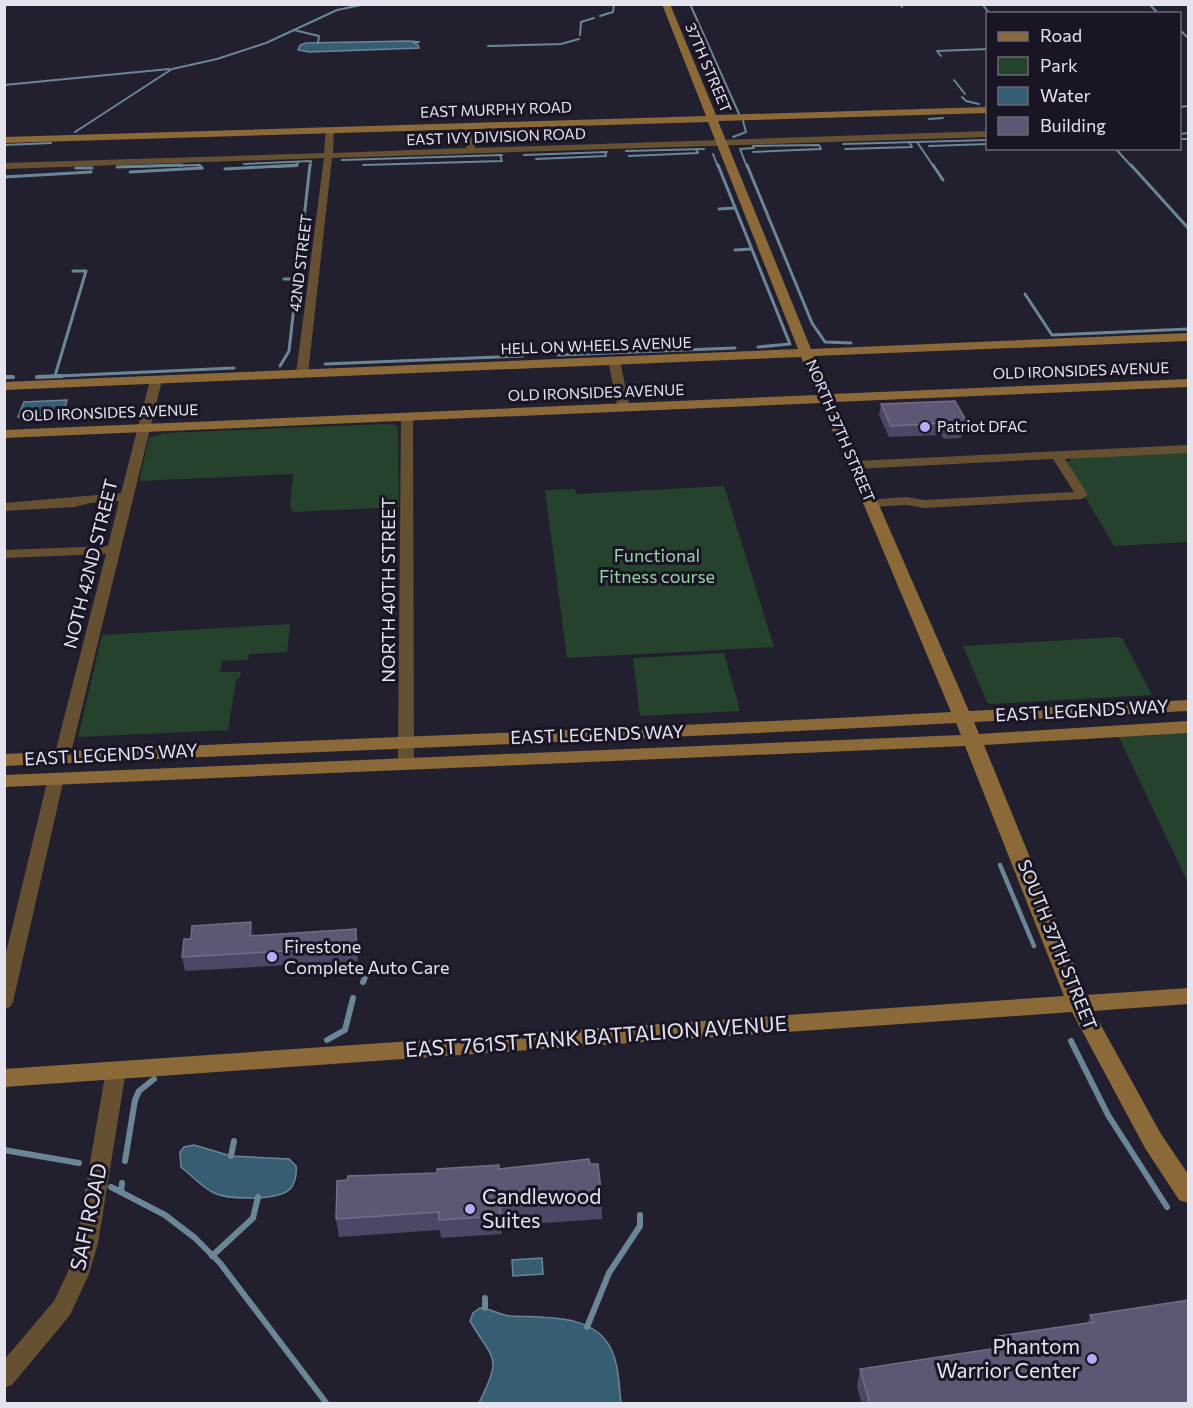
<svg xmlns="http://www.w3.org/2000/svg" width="1193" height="1408" font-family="Commissioner,sans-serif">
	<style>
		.green { fill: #25432c }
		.water { fill: #365d72; stroke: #6a8697; stroke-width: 1.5 }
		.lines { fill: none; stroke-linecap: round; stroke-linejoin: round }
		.stream-far4 { stroke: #6a8697; stroke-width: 2 }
		.stream-far3 { stroke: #6a8697; stroke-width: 3 }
		.stream-far2 { stroke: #6a8697; stroke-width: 4 }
		.stream-far1 { stroke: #6a8697; stroke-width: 4.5 }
		.stream { stroke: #6a8697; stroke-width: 6 }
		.street { fill: #655032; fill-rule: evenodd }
		.secondary { fill: #8b6938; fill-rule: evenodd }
		.wall { fill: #4d4665 }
		.shaded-wall { fill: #352f49 }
		.building { fill: #5e5774; stroke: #736d87; stroke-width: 1.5 }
		.poi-dot { fill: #b5acf8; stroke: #191524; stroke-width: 2 }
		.labels { text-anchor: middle; stroke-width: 6; stroke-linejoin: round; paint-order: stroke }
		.far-street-label { font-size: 15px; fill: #e5e4ee; stroke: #191524 }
		.far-poi-label { font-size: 15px; fill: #e5e4ee; stroke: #191524; text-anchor: start }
		.park-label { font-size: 18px; fill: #99d1a4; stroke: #191524 }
		.street-label { font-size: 18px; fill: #e5e4ee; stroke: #191524 }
		.poi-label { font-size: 18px; fill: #e5e4ee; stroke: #191524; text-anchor: start }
		.near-street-label { font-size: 21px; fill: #e5e4ee; stroke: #191524 }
		.near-poi-label { font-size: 21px; fill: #e5e4ee; stroke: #191524; text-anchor: start }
	</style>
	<rect width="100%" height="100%" fill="#221f2e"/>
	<g class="green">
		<path d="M385 424 396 425 398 429 399 507 293 512 290 507 293 474 139 481 149 438 164 433Z"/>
		<path d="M1188 452V542L1114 546 1067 466V462L1076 457Z"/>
		<path d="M724 486 774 647 567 658 545 490 575 489 576 494Z"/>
		<path d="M290 624 287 652 249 654 248 660 222 661 220 672H241L240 678 236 680 228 730 78 737 102 635Z"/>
		<path d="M1118 637 1122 638 1152 695 990 704 987 702 963 646Z"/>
		<path d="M724 653 740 711 640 716 633 658Z"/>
		<path d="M1188 733V883L1119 737Z"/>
	</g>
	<g class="water">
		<path d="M409 41 420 42 414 43 418 45 419 48 309 52 298 50 300 45 306 43Z"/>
		<path d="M67 400 63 415 18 417 24 402Z"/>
		<path d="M194 1145 231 1156 289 1159 296 1166C297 1175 296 1181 291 1188 280 1201 229 1200 214 1193 203 1188 191 1175 181 1167L180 1152 184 1147Z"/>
		<path d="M542 1258 543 1274 513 1276 512 1260Z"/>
		<path d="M480 1308C491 1308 500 1316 511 1316 544 1318 594 1313 611 1349 619 1365 619 1386 621 1403H479C502 1355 495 1363 470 1321L473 1313Z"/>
	</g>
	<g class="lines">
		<g class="stream-far4">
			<path d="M690 4 739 114"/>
			<path d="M900 4 902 7"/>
			<path d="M982 4 990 14"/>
			<path d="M1149 4 1159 14"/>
			<path d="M1161 14 1169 13"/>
			<path d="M600 16 613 12 614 4"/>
			<path d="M294 30 319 36 318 43"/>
			<path d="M1180 30 1188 38"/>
			<path d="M580 35 581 22 594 18"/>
			<path d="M488 46 561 44 579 39"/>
			<path d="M941 56 937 51 988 49"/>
			<path d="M954 80 965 94"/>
			<path d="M4 85 169 69"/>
			<path d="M962 97 966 101 979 104"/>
			<path d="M1180 107 1188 106"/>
			<path d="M929 119 943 118"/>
			<path d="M75 132 172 69 217 59 266 43 337 10 366 4"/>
			<path d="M1180 134 1188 133"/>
			<path d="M733 137 746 132 743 121"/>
			<path d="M1180 139H1188"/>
			<path d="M917 142 934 167"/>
			<path d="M843 144 988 140"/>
			<path d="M4 145 51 143"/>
			<path d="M753 146 819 145 821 149 753 152"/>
			<path d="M929 146 988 144"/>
			<path d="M1115 148 1132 167"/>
			<path d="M845 149 912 147 909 142"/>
			<path d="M626 151 704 149"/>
			<path d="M713 154 718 167"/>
			<path d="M524 155 607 152"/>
			<path d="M629 156 698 153 696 149"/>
			<path d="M536 159 606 156 605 152"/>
			<path d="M342 160 502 155"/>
			<path d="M244 164 311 161 310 167"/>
			<path d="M363 165 502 161 500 155"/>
			<path d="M120 167 199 165 201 167"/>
			<path d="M275 167 297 166 298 162"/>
			<path d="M747 167 740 149 754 148"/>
		</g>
		<g class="stream-far3">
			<path d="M199 165 202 168"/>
			<path d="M718 165 790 344 758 347"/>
			<path d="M747 165 812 323 825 342 851 343"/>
			<path d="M933 165 943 180"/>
			<path d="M1131 165 1188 228"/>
			<path d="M117 167 182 165"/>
			<path d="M76 168H92"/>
			<path d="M225 169 297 165"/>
			<path d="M130 172 202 168"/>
			<path d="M4 177 91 172"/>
			<path d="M719 209 735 208"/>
			<path d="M735 250 751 249"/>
			<path d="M284 279H297"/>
			<path d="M1025 294 1052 335 1188 329"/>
			<path d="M558 355 735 348"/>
			<path d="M325 364 523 356"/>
			<path d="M280 366 289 351 310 165"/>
			<path d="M55 376 86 271H73"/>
			<path d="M4 377H13"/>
			<path d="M37 377 234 368"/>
		</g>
		<g class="stream-far2">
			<path d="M4 377H13"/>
			<path d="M37 377 62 376"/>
		</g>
		<g class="stream-far1">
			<path d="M1000 865 1034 946"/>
			<path d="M363 981 372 969"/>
		</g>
		<g class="stream">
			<path d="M363 982 364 980"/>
			<path d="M327 1040 345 1030 353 998"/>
			<path d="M1071 1041 1108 1115 1167 1207"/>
			<path d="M4 1150 79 1163"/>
			<path d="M231 1156 234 1141"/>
			<path d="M125 1161 135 1100 139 1091 154 1079"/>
			<path d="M111 1187 165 1215 195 1238 220 1263 327 1404"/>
			<path d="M121 1192 122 1183"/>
			<path d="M212 1256 253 1218 258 1197"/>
			<path d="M485 1298V1308"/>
			<path d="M587 1327 609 1273 640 1226V1215"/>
		</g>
		<g class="street">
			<path d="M469 123 473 126 475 148 988 131V137L332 158 308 374 302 377 296 374 324 158 4 169V163L324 153 326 130 330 127 334 130 333 153 466 148 465 126Z"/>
			<path d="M614 358 620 361 630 408 624 411 618 408 608 361Z"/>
			<path d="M156 377 162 380 70 757 62 762 54 757 106 554 4 558V550L108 546 119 501 90 503 74 507 4 511V503L121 493 150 380Z"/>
			<path d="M407 413 413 417 414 763 406 768 398 763 401 417Z"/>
			<path d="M1188 445V453L1065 459 1088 495 1082 499 925 508 906 505 871 507 865 503 866 500 906 497 925 500 1074 492 1053 459 855 469 849 465 855 461Z"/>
			<path d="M56 773 64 778 13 1002 10 1007 4 1009V961L48 778Z"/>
			<path d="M116 1062 123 1065 126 1070 98 1243 89 1274 70 1315 12 1385 4 1388V1360L54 1301 67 1274 76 1243 106 1070 109 1065Z"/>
		</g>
		<path class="secondary" d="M662 4H670L716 115 988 107V113L718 121 811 349 1188 333V341L814 356 831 394 1188 379V387L834 402 969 711 1188 700V711L974 722 979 734 1188 721V733L984 745 1086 995 1188 988V1004L1093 1011 1161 1134 1188 1174V1203L1179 1200 1145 1148 1072 1012 4 1087V1069L1064 996 965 746 4 787V775L961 735 956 723C639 740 322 751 4 766V754C320 739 636 729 951 712L821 403 4 438V430L817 395 801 357 4 390V382L798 349 708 122 4 143V137L706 116Z"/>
	</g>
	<g class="wall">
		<path d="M881 404 967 422 965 434H962L961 438 944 439 941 435 889 437 879 415Z"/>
		<path d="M251 922 254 936 358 943V961L185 971 182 957Z"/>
		<path d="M590 1164 602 1200V1219L501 1226 502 1234 441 1238 440 1230 339 1237 336 1219 437 1173Z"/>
		<path d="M1090 1315 1188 1404H862L857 1387 860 1369 996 1348 999 1336 1088 1323Z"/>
	</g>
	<g class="shaded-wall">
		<path d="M251 922 254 936H250Z"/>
		<path d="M356 929 358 943V961L356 947Z"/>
	</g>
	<g class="building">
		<path d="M955 401 967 422 960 423 963 427H946L943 423 891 426 881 404Z"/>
		<path d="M251 922 250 936 356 929V947L182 957 184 939H191L192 926Z"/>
		<path d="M589 1159 590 1164H598L602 1200 500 1207 501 1216 439 1220V1212L336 1219 337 1181 347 1180 348 1176 437 1173V1169L499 1165V1169Z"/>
		<path d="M1188 1300V1404H870L860 1369 1004 1347 999 1336 1094 1322 1090 1315Z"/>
	</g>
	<g class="poi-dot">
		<circle cx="925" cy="427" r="6"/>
		<circle cx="272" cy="957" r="6"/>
		<circle cx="470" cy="1209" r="6"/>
		<circle cx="1092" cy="1359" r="6"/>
	</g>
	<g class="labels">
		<g class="far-street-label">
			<text transform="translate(708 68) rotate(67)" y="5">37TH STREET</text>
			<text transform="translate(496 110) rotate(-2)" y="5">EAST MURPHY ROAD</text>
			<text transform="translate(496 137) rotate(-2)" y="5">EAST IVY DIVISION ROAD</text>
			<text transform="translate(301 263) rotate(-83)" y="5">42ND STREET</text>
			<text transform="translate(596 346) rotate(-2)" y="5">HELL ON WHEELS AVENUE</text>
			<text transform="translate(1081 371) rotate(-2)" y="5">OLD IRONSIDES AVENUE</text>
			<text transform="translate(596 393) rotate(-2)" y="5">OLD IRONSIDES AVENUE</text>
			<text transform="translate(110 413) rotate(-2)" y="5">OLD IRONSIDES AVENUE</text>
			<text transform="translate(840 431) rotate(67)" y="5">NORTH 37TH STREET</text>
		</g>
		<g class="far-poi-label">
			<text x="937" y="432">Patriot DFAC</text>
		</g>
		<g class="park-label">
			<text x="657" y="562">Functional<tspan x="657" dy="21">Fitness course</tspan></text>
		</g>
		<g class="street-label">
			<text transform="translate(91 564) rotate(-76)" y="6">NOTH 42ND STREET</text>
			<text transform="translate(389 590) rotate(-90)" y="6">NORTH 40TH STREET</text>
			<text transform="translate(1082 711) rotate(-3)" y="6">EAST LEGENDS WAY</text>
			<text transform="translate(597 735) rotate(-2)" y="6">EAST LEGENDS WAY</text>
			<text transform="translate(111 755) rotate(-3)" y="6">EAST LEGENDS WAY</text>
			<text transform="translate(1057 945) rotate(68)" y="6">SOUTH 37TH STREET</text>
		</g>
		<g class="poi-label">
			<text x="284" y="953">Firestone<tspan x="284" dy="21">Complete Auto Care</tspan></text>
		</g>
		<g class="near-street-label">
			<text transform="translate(596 1037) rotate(-4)" y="7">EAST 761ST TANK BATTALION AVENUE</text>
			<text transform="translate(89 1217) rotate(-78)" y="7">SAFI ROAD</text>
		</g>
		<g class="near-poi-label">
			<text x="482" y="1204">Candlewood<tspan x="482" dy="24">Suites</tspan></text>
			<text x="1080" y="1354" text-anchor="end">Phantom<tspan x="1080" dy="24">Warrior Center</tspan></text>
		</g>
	</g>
	<rect width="1193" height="1408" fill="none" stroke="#e5e4ee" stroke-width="12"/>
	<rect x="986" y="12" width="195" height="138" fill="#191524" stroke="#6b6875" stroke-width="1.5"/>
	<rect x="998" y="32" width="30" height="9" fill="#8b6938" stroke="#6b6875" stroke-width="1.5"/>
	<text x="1040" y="42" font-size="18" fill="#e5e4ee">Road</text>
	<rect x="998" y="57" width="30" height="18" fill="#25432c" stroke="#6b6875" stroke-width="1.5"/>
	<text x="1040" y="72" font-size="18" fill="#e5e4ee">Park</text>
	<rect x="998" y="87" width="30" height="18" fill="#365d72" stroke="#6b6875" stroke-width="1.5"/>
	<text x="1040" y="102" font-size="18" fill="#e5e4ee">Water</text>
	<rect x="998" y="117" width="30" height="18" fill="#5e5774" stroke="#6b6875" stroke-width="1.5"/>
	<text x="1040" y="132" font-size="18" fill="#e5e4ee">Building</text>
</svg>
